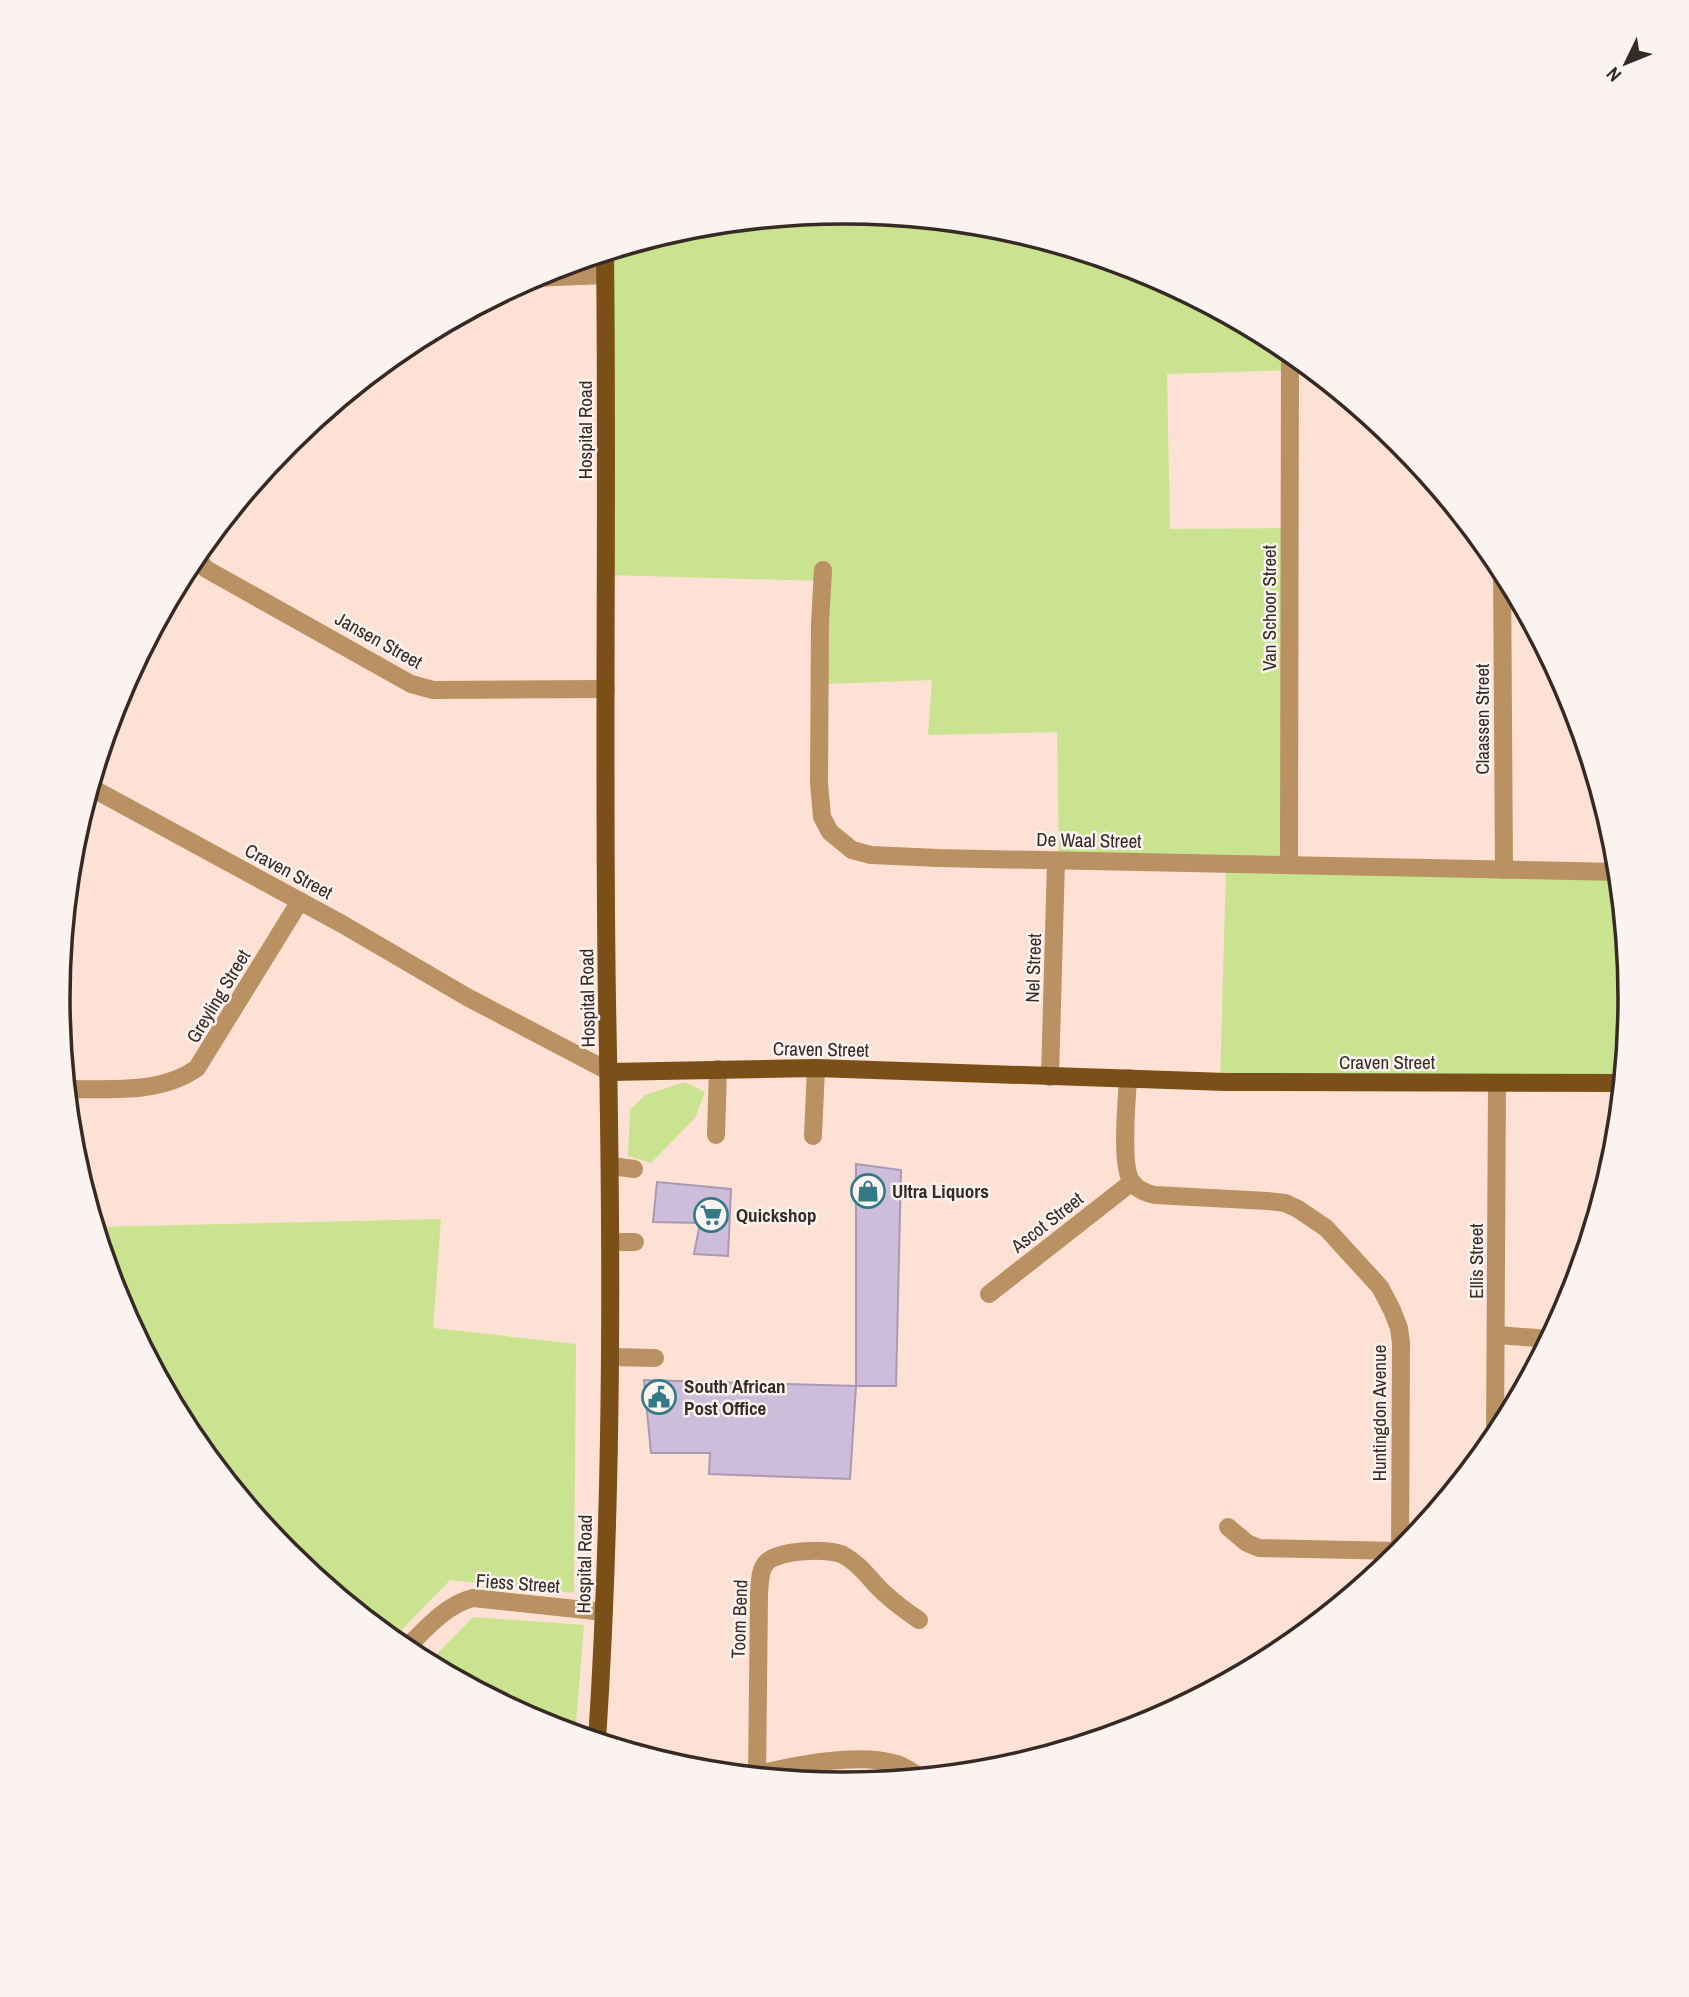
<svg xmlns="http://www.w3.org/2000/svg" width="1689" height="1997" font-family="'Archivo Narrow',sans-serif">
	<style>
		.green { fill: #c9e390 }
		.building { fill: #cdbdda; stroke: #aa99b6; stroke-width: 2 }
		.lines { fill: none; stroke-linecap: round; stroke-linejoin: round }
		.minor { stroke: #ba9163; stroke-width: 18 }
		.major { stroke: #7a5018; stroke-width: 18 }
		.labels { text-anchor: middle; stroke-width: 5; stroke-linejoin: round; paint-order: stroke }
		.street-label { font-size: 19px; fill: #372924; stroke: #faf3f0 }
		.poi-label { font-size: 19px; font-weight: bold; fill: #372924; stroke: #faf3f0; text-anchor: start }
		.rim { fill: none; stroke: #372924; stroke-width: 3.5 }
	</style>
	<rect width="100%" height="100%" fill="#fee1d5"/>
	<g class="green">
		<path d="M845 212 998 227 1146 272 1282 345 1296 356V370L1167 374 1170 529 1295 528 1293 868 1619 875 1631 999 1622 1092 1220 1084 1226 867 1059 864 1057 732 928 735 932 680 825 684 822 581 607 575 606 253 691 227Z"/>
		<path d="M684 1082 705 1092 695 1118 651 1163 628 1156 630 1110 645 1095Z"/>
		<path d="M441 1219 433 1328 576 1344 574 1593 450 1580 392 1640 288 1555 190 1435 117 1299 96 1227Z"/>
		<path d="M473 1617 584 1625 575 1735 543 1725 428 1663Z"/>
	</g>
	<g class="building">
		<path d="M856 1164 901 1170 896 1386H856Z"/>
		<path d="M657 1182 731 1189 728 1256 694 1254 700 1223 653 1222Z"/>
		<path d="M644 1380 856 1386 850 1479 709 1474 710 1453H651Z"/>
	</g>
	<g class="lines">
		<g class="minor">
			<path d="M532 278 605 275"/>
			<path d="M195 556 206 569 411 684 433 690 606 689"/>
			<path d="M1502 568 1504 870"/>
			<path d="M823 570 820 623 819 783 822 817 830 832 852 850 871 855 938 858 1619 872"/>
			<path d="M90 787 342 924 467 997 610 1072"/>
			<path d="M1289 864 1290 351"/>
			<path d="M1050 1077 1056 861"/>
			<path d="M1128 1078C1127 1100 1120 1167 1132 1182 1137 1190 1146 1193 1155 1195L1268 1201 1285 1203 1298 1209 1326 1228 1380 1287 1392 1310 1399 1328 1401 1343 1400 1555"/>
			<path d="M67 1089C109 1089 161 1094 197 1068L300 901"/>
			<path d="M716 1135 718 1069"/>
			<path d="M813 1136 816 1068"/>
			<path d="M611 1166 634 1169"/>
			<path d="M611 1242H635"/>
			<path d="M989 1294 1132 1182"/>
			<path d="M1497 1335 1550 1339"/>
			<path d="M612 1357 655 1358"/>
			<path d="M1495 1440 1497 1083"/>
			<path d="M1228 1527 1247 1543 1259 1548 1400 1551"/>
			<path d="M404 1650C425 1630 445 1605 473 1598L604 1612"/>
			<path d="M757 1774C797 1765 858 1752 897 1764 905 1767 914 1773 921 1778"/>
			<path d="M757 1777 759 1594C760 1584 759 1571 766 1563 777 1550 831 1547 845 1556 861 1565 871 1581 884 1593 895 1603 907 1612 919 1620"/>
		</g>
		<g class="major">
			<path d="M610 1072 816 1068 1226 1082 1623 1083"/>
			<path d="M597 1741C613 1495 612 1248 607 1001 603 752 608 502 605 253"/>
		</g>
	</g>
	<defs>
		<g id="shop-ring" transform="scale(1.75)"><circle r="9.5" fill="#faf3f0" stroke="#347986" stroke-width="1.5"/><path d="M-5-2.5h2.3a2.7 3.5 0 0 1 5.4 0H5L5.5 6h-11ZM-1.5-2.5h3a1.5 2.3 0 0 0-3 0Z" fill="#347986"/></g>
		<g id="supermarket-ring" transform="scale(1.75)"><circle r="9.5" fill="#faf3f0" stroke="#347986" stroke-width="1.5"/><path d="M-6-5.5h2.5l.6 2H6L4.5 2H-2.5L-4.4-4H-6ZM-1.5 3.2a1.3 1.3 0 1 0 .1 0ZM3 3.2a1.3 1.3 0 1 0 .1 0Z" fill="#347986"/></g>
		<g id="civic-ring" transform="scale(1.75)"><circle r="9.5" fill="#faf3f0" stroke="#347986" stroke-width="1.5"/><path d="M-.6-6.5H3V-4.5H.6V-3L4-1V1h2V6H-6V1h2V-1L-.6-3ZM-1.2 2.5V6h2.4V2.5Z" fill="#347986"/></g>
	</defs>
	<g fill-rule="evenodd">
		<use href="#shop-ring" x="868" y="1191"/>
		<use href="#supermarket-ring" x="711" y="1215"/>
		<use href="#civic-ring" x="659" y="1397"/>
	</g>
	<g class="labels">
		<g class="street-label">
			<text transform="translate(585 430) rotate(-90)" y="7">Hospital Road</text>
			<text transform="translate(1269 608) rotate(-90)" y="7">Van Schoor Street</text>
			<text transform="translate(379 640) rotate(29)" y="7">Jansen Street</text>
			<text transform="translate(1482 719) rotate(-90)" y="7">Claassen Street</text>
			<text transform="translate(1089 840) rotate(1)" y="7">De Waal Street</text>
			<text transform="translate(289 871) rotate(28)" y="7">Craven Street</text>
			<text transform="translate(1033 968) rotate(-88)" y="7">Nel Street</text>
			<text transform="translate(218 996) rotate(-59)" y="7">Greyling Street</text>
			<text transform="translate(587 998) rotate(-91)" y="7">Hospital Road</text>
			<text transform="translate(821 1049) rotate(1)" y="7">Craven Street</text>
			<text x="1387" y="1069">Craven Street</text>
			<text transform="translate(1047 1222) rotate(-38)" y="7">Ascot Street</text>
			<text transform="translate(1476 1261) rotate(-90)" y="7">Ellis Street</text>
			<text transform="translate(1379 1413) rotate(-90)" y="7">Huntingdon Avenue</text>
			<text transform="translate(584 1564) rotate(-89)" y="7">Hospital Road</text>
			<text transform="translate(518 1583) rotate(4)" y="7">Fiess Street</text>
			<text transform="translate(739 1619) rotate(-88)" y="7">Toom Bend</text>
		</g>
		<g class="poi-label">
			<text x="892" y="1198">Ultra Liquors</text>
			<text x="736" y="1222">Quickshop</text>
			<text x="684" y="1393">South African<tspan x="684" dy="22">Post Office</tspan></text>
		</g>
	</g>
	<path d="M0 0H1689V1997H0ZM70 998a774 774 0 1 1 1548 0a774 774 0 1 1-1548 0Z" fill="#faf3f0" fill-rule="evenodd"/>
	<path class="rim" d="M70 998a774 774 0 1 1 1548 0a774 774 0 1 1-1548 0Z"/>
	<g transform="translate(1626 63) rotate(227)" stroke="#faf3f0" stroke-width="5" paint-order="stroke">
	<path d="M0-5L12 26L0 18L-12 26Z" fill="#372924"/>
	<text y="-10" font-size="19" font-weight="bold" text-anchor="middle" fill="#372924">N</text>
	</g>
</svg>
